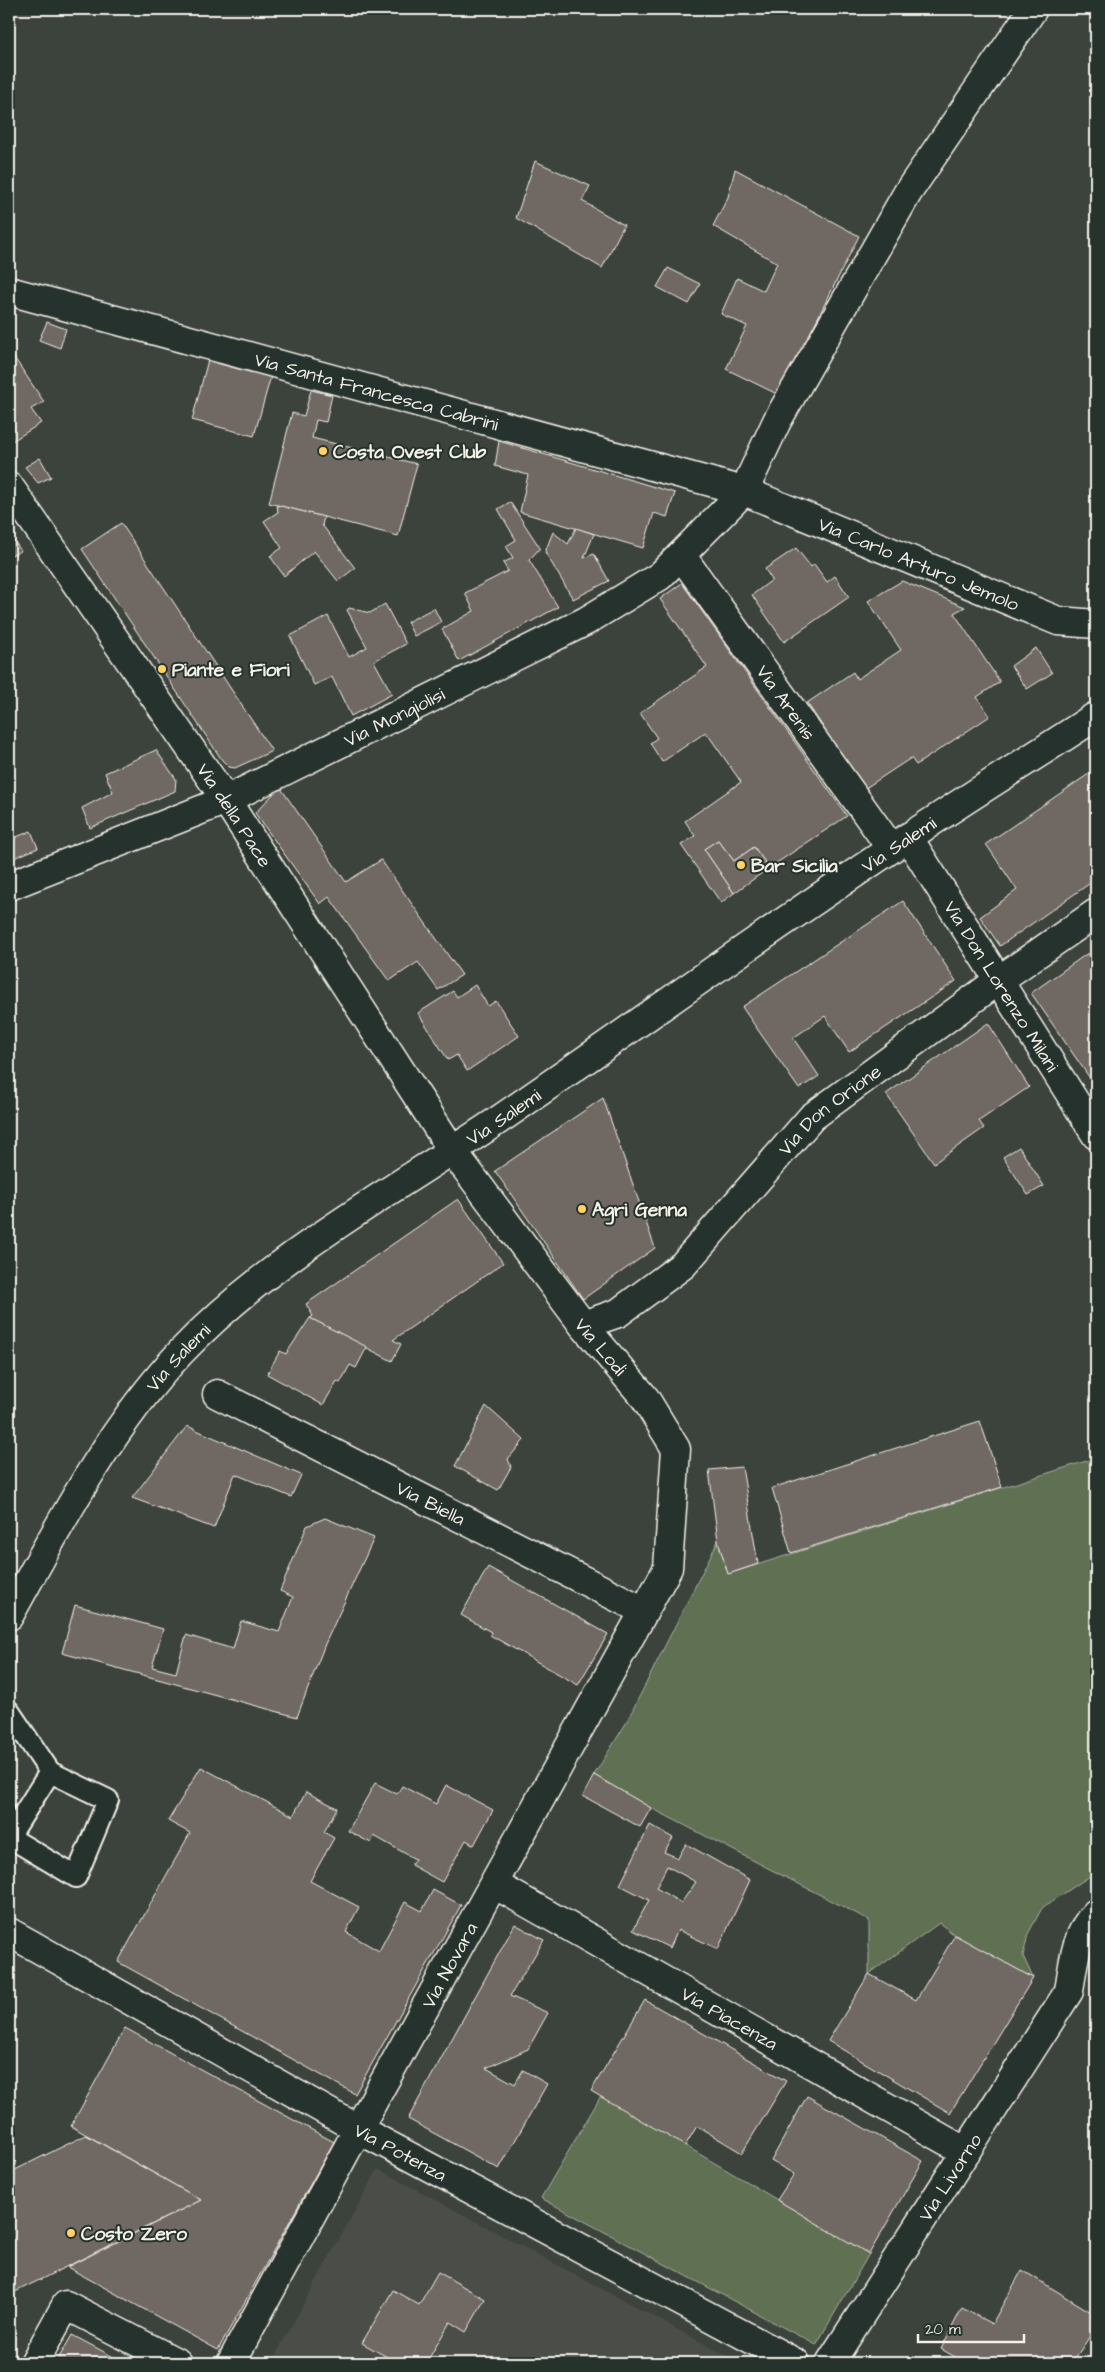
<svg xmlns="http://www.w3.org/2000/svg" width="1105" height="2372" font-family="'Architects Daughter',sans-serif">
	<style>
		.built { fill: #4c4e48 }
		.green { fill: #5e6f52; stroke: #a9b09d }
		.building { fill: #706763; stroke: #f4f1e8; fill-rule: evenodd }
		.lines { fill: none; stroke-linecap: round; stroke-linejoin: round }
		.service-casing { stroke: #f4f1e8; stroke-width: 24 }
		.minor-casing { stroke: #f4f1e8; stroke-width: 31 }
		.secondary-casing { stroke: #f4f1e8; stroke-width: 31 }
		.service { stroke: #26332d; stroke-width: 20 }
		.minor { stroke: #26332d; stroke-width: 28 }
		.secondary { stroke: #26332d; stroke-width: 28 }
		.poi-dot { fill: #ffd166; stroke: #26332d; stroke-width: 2 }
		.labels { text-anchor: middle; stroke-width: 4; stroke-linejoin: round; paint-order: stroke }
		.street-label { font-size: 19px; fill: #f4f1e8; stroke: #26332d }
		.poi-label { font-size: 19px; font-weight: bold; fill: #f4f1e8; stroke: #26332d; text-anchor: start }
	</style>
	<rect width="100%" height="100%" fill="#3c433d"/>
	<filter id="ink" filterUnits="userSpaceOnUse"><feTurbulence type="fractalNoise" baseFrequency=".02" numOctaves="2"/><feDisplacementMap in="SourceGraphic" scale="10" xChannelSelector="R" yChannelSelector="G"/><feConvolveMatrix kernelMatrix="1 2 1 2 8 2 1 2 1" color-interpolation-filters="sRGB"/></filter>
	<g filter="url(#ink)">
		<path class="built" d="M378 2169 740 2363H271Z"/>
		<g class="green">
			<path d="M1096 1458V1872L1042 1908 1028 1934 1023 1956 1033 1978 955 1935 939 1923 869 1974V1920L651 1808 594 1775 625 1725 718 1541 728 1574Z"/>
			<path d="M601 2096 869 2254 816 2345 541 2198Z"/>
		</g>
		<g class="building">
			<path d="M535 161 590 186 582 201 624 225 602 268 516 218Z"/>
			<path d="M735 169 859 236 779 395 726 369 747 326 721 314 737 278 764 291 777 263 713 226 728 197Z"/>
			<path d="M668 268 700 284 689 304 657 287Z"/>
			<path d="M47 322 66 329 60 348 39 340Z"/>
			<path d="M9 350 44 402 31 409 41 423 9 443Z"/>
			<path d="M208 360 271 376 254 436 192 420Z"/>
			<path d="M311 390 332 395 326 422 316 420 312 438 417 464 398 536 269 503 292 413 304 416Z"/>
			<path d="M499 441 675 493 667 517 654 513 643 548 520 512 528 475 495 466Z"/>
			<path d="M40 458 51 477 38 483 25 467Z"/>
			<path d="M510 502 540 548 529 560 558 607 459 661 442 629 474 611 465 593 508 571 503 563 513 558 506 546 516 540 498 509Z"/>
			<path d="M277 505 324 517 322 525 355 568 338 581 314 551 284 576 270 556 282 548 264 521 278 512Z"/>
			<path d="M121 523 272 751 235 768 229 767 222 760 82 549Z"/>
			<path d="M576 528 594 534 584 558 594 554 609 581 573 599 545 552 553 532 568 544Z"/>
			<path d="M9 533 21 551 9 556Z"/>
			<path d="M796 548 811 567 814 564 827 582 835 576 849 597 784 642 752 595 772 580 765 569Z"/>
			<path d="M902 581 965 607 954 613 1000 682 977 697 990 716 916 765 911 758 864 789 807 703 853 672 857 679 901 650 868 601Z"/>
			<path d="M682 583 847 816 769 868 754 847 734 861 718 840 704 849 734 893 721 903 681 845 695 836 685 821 741 782 706 732 662 762 650 743 657 738 640 713 707 667 660 599Z"/>
			<path d="M385 604 406 644 374 661 392 694 351 716 332 677 314 685 290 636 328 616 349 657 367 647 347 610 349 608 370 613Z"/>
			<path d="M434 608 441 622 414 636 407 622Z"/>
			<path d="M1036 648 1052 673 1027 689 1011 666Z"/>
			<path d="M156 750 176 779 175 791 90 828 82 808 113 792 105 773Z"/>
			<path d="M1096 769V879L1000 946 980 917 1017 890 986 844Z"/>
			<path d="M280 787 346 882 381 860 462 975 438 990 418 962 389 981 329 897 320 904 255 813Z"/>
			<path d="M31 831 38 848 9 860V840Z"/>
			<path d="M718 840 734 861 754 847 769 868 734 893 704 849Z"/>
			<path d="M903 901 956 981 849 1052 825 1016 793 1038 819 1076 799 1089 742 1007Z"/>
			<path d="M1088 953 1096 966V1087L1031 993Z"/>
			<path d="M475 985 488 1006 496 1001 519 1036 467 1071 457 1055 448 1060 418 1013 453 991 457 997Z"/>
			<path d="M988 1023 1029 1087 979 1121 984 1128 934 1163 886 1094Z"/>
			<path d="M603 1098 655 1248 583 1299 495 1171Z"/>
			<path d="M1019 1147 1044 1186 1028 1195 1003 1157Z"/>
			<path d="M458 1199 503 1263 393 1340 401 1344 392 1361 310 1318 313 1316 306 1304Z"/>
			<path d="M310 1318 367 1347 356 1368 350 1365 340 1383 337 1381 323 1405 267 1374 280 1351 286 1354Z"/>
			<path d="M486 1406 524 1440 508 1459 511 1467 498 1490 455 1466Z"/>
			<path d="M980 1421 1002 1487 791 1553 772 1488Z"/>
			<path d="M187 1426 301 1475 291 1497 235 1474 214 1528 132 1498Z"/>
			<path d="M742 1467 758 1564 728 1574 718 1541 709 1470Z"/>
			<path d="M325 1518 374 1538 325 1644 297 1717 62 1653 75 1605 163 1629 152 1667 176 1673 186 1635 233 1649 241 1621 279 1632 293 1597 280 1591 307 1526Z"/>
			<path d="M488 1567 608 1634 578 1685 490 1635 491 1632 461 1615Z"/>
			<path d="M201 1767 293 1816 306 1792 337 1808 324 1832 334 1838 310 1881 359 1907 346 1932 379 1951 405 1902 422 1911 433 1890 461 1905 355 2094 118 1962 190 1833 168 1821Z"/>
			<path d="M594 1775 651 1808 640 1827 583 1796Z"/>
			<path d="M375 1783 397 1794 402 1786 436 1804 446 1785 493 1810 474 1845 466 1840 442 1882 411 1865 415 1859 374 1836 371 1843 348 1831Z"/>
			<path d="M650 1825 673 1838 664 1852 678 1858 686 1844 750 1880 718 1949 678 1930 670 1948 633 1930 649 1900 620 1885ZM667 1866 696 1882 681 1903 656 1888Z"/>
			<path d="M515 1924 544 1940 510 1996 548 2013 528 2049 486 2068 515 2084 523 2070 547 2084 499 2169 408 2119Z"/>
			<path d="M955 1935 1033 1978 950 2113 828 2041 869 1974 916 2000Z"/>
			<path d="M645 2000 786 2081 742 2153 697 2126 685 2146 591 2091Z"/>
			<path d="M125 2028 334 2142 218 2350 67 2267 201 2200 71 2126Z"/>
			<path d="M807 2096 923 2161 869 2254 777 2200 794 2174 771 2161Z"/>
			<path d="M86 2135 201 2200 9 2295V2173Z"/>
			<path d="M1022 2270 1096 2315V2327L1076 2357 1084 2363H964V2362L941 2349 962 2308 992 2324Z"/>
			<path d="M438 2272 485 2299 466 2332 450 2322 428 2360 433 2363H398L362 2343 393 2290 419 2305Z"/>
			<path d="M72 2335 125 2363H56Z"/>
			<path d="M9 2352 17 2356 13 2363H9Z"/>
		</g>
		<g class="lines">
			<g class="service-casing">
				<g id="service">
					<path d="M9 1711 50 1772 108 1800 76 1877 9 1837"/>
					<path d="M9 1837 50 1772"/>
				</g>
			</g>
			<g class="minor-casing">
				<g id="minor">
					<path id="s1" d="M9 291 744 491 1058 621 1096 624"/>
					<path id="s2" d="M9 486 226 800 452 1150 583 1325 645 1398 676 1449 668 1568 358 2129 231 2363"/>
					<path id="s3" d="M681 555 891 848"/>
					<path id="s4" d="M908 837 1096 1135"/>
					<path id="s5" d="M9 886 226 800 586 621 660 576 744 491 777 421 908 192 1033 9"/>
					<path id="s6" d="M583 1325 618 1313 683 1265 812 1117 999 980 1096 913"/>
					<path id="s7" d="M217 1394 644 1611"/>
					<path id="s8" d="M494 1884 966 2152"/>
					<path id="s9" d="M9 1932 358 2129 796 2363"/>
					<path d="M34 2363 66 2305 178 2363"/>
					<path id="s10" d="M830 2363 1069 1991C1073 1964 1076 1932 1096 1913"/>
				</g>
			</g>
			<g class="secondary-casing">
				<g id="secondary">
					<path id="s11" d="M9 1616C60 1524 108 1430 181 1352 272 1256 392 1192 500 1119 637 1025 771 928 909 837 971 795 1034 757 1096 716"/>
				</g>
			</g>
			<use href="#service" class="service"/>
			<use href="#minor" class="minor"/>
			<use href="#secondary" class="secondary"/>
		</g>
	</g>
	<g class="poi-dot">
		<circle cx="323" cy="451" r="5"/>
		<circle cx="162" cy="669" r="5"/>
		<circle cx="741" cy="865" r="5"/>
		<circle cx="582" cy="1209" r="5"/>
		<circle cx="71" cy="2233" r="5"/>
	</g>
	<g class="labels">
		<g class="street-label">
			<text dy="7" stroke="none"><textPath href="#s1" startOffset="381">Via Santa Francesca Cabrini</textPath></text>
			<text dy="7" stroke="none"><textPath href="#s1" startOffset="951">Via Carlo Arturo Jemolo</textPath></text>
			<text dy="7" stroke="none"><textPath href="#s3" startOffset="181">Via Arenis</textPath></text>
			<text dy="7" stroke="none"><textPath href="#s5" startOffset="421">Via Mongiolisi</textPath></text>
			<text dy="7" stroke="none"><textPath href="#s2" startOffset="399">Via della Pace</textPath></text>
			<text dy="7" stroke="none"><textPath href="#s11" startOffset="1196">Via Salemi</textPath></text>
			<text dy="7" stroke="none"><textPath href="#s4" startOffset="176">Via Don Lorenzo Milani</textPath></text>
			<text dy="7" stroke="none"><textPath href="#s6" startOffset="332">Via Don Orione</textPath></text>
			<text dy="7" stroke="none"><textPath href="#s11" startOffset="716">Via Salemi</textPath></text>
			<text dy="7" stroke="none"><textPath href="#s2" startOffset="1045">Via Lodi</textPath></text>
			<text dy="7" stroke="none"><textPath href="#s11" startOffset="310">Via Salemi</textPath></text>
			<text dy="7" stroke="none"><textPath href="#s7" startOffset="240">Via Biella</textPath></text>
			<text transform="translate(449 1965) rotate(-61)" y="7">Via Novara</text>
			<text dy="7" stroke="none"><textPath href="#s8" startOffset="271">Via Piacenza</textPath></text>
			<text dy="7" stroke="none"><textPath href="#s9" startOffset="449">Via Potenza</textPath></text>
			<text dy="7" stroke="none"><textPath href="#s10" startOffset="221">Via Livorno</textPath></text>
		</g>
		<g class="poi-label">
			<text x="333" y="458">Costa Ovest Club</text>
			<text x="172" y="676">Piante e Fiori</text>
			<text x="751" y="872">Bar Sicilia</text>
			<text x="592" y="1216">Agri Genna</text>
			<text x="81" y="2240">Costo Zero</text>
		</g>
	</g>
	<rect width="1105" height="2372" fill="none" stroke="#26332d" stroke-width="30"/>
	<rect x="15" y="15" width="1075" height="2342" fill="none" stroke="#f4f1e8" stroke-width="2" filter="url(#ink)"/>
	<path d="M918 2334v8h106v-8" fill="none" stroke="#f4f1e8" stroke-width="2.5"/>
	<text x="925" y="2334" font-size="15" fill="#f4f1e8" stroke="#26332d" stroke-width="4" paint-order="stroke">20 m</text>
</svg>
